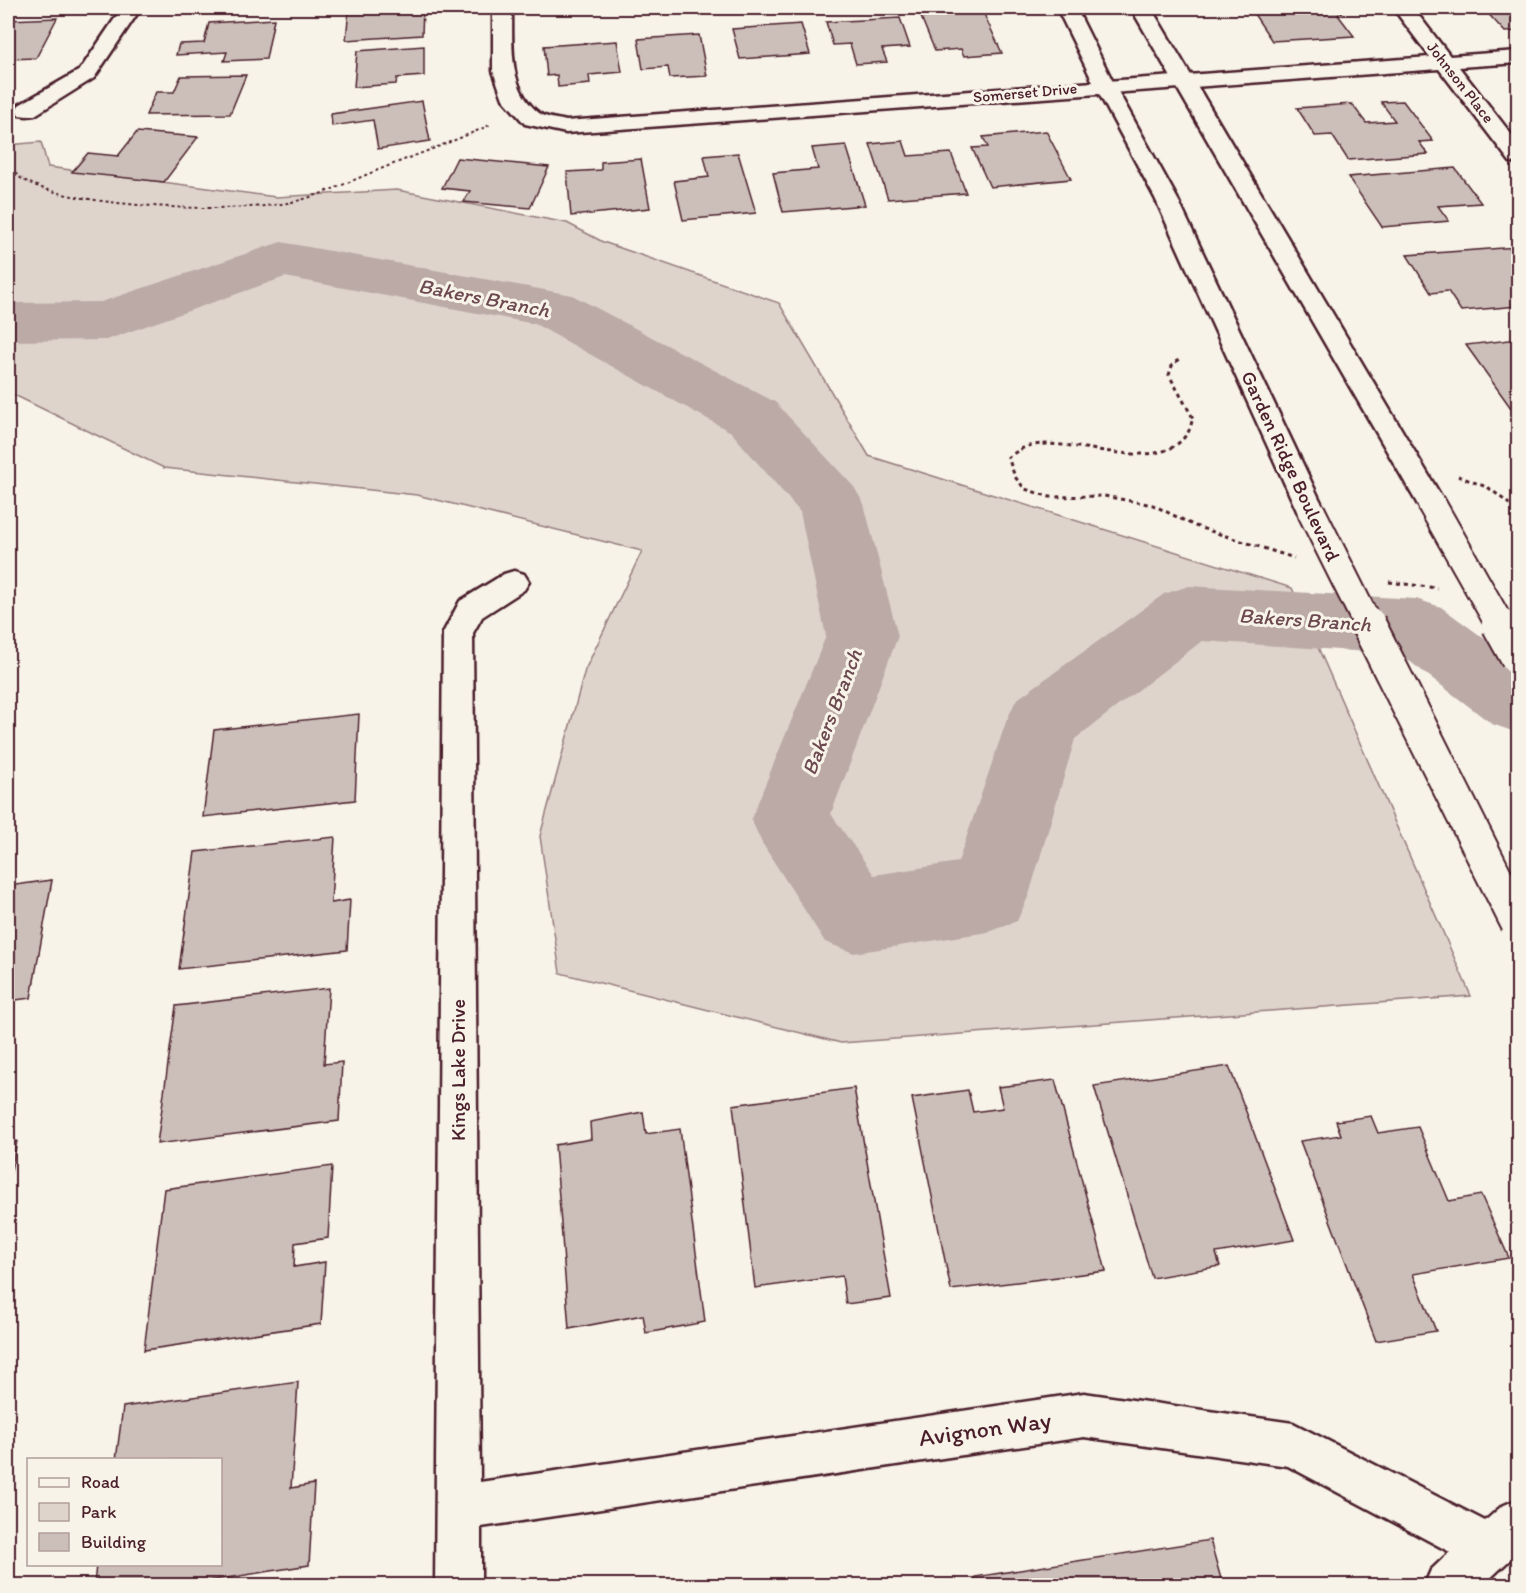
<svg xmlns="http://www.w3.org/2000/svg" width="1526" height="1593" font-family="Itim,sans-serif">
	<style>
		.green { fill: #ded4cc; stroke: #947a7c; stroke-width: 1.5 }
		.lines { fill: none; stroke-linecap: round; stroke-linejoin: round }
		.river { fill: #bcaaa7; fill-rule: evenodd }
		.building { fill: #ccbfb9; stroke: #4a1f2b; stroke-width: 1.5 }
		.minor-casing { stroke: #4a1f2b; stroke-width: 5 }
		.secondary-casing { stroke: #4a1f2b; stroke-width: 5 }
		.path-far1 { stroke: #4a1f2b; stroke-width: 2; stroke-dasharray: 3 3; stroke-linecap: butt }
		.path { stroke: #4a1f2b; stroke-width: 3; stroke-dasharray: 4 4; stroke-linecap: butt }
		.minor { fill: #f7f3e8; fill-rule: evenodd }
		.secondary { fill: #f7f3e8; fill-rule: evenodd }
		.secondary-bridge-far1-casing { stroke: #4a1f2b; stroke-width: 31; stroke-linecap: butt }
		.secondary-bridge-casing { stroke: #4a1f2b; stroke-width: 38; stroke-linecap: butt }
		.secondary-bridge-far1 { stroke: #f7f3e8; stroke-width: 27 }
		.secondary-bridge { stroke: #f7f3e8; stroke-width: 34 }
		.labels { text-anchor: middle; stroke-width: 6; stroke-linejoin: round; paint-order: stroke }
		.far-street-label { font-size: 16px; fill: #4a1f2b; stroke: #f7f3e8 }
		.street-label { font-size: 20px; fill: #4a1f2b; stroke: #f7f3e8 }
		.water-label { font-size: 21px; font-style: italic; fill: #6c4950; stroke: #f7f3e8 }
		.near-street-label { font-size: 24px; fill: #4a1f2b; stroke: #f7f3e8 }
	</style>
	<rect width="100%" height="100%" fill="#f7f3e8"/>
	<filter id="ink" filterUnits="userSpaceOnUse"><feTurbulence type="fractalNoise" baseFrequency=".0167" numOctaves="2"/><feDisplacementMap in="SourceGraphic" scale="12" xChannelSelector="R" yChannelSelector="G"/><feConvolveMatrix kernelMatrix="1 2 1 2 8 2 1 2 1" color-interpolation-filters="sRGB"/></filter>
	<g filter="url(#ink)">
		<path class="green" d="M41 142 48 167 276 197 397 190 567 223 603 242 779 303 869 456 1292 588 1471 996 841 1043 560 973 540 836 585 670 642 551 417 495 164 468 8 392V145Z"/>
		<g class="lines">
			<path class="river" d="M281 242 572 295 775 402 854 487 864 504 898 636 831 814 874 875 958 862 1006 722 1016 700 1164 594 1189 586 1416 599 1441 607 1518 663V733L1492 724 1400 654 1202 641 1075 739 1029 895 1017 921 988 932 854 953 825 942 762 843 751 819 826 636 800 512 731 432 535 324 285 277 106 340 8 341V303L101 302Z"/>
		</g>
		<g class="building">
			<path d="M369 8H423L422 35 346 40 349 9Z"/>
			<path d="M1250 8H1338L1343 14 1338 15 1354 36 1272 41Z"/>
			<path d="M1483 8H1518V31L1505 32Z"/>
			<path d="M983 12 1002 53 964 56 961 49 935 51 921 17Z"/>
			<path d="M57 18 36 58 8 59V20Z"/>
			<path d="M900 18 910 47 882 49 887 62 856 64 850 44 833 45 826 22Z"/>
			<path d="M274 19 266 59 224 61 227 52 176 55 179 44 204 43 209 23Z"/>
			<path d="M801 24 810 54 740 59 732 29Z"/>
			<path d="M699 35 707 76 670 78 668 67 643 69 638 39Z"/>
			<path d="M617 41 622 72 589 75 590 84 558 87 557 75 547 76 544 46Z"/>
			<path d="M424 46V76L397 78 396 84 354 87 357 51Z"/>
			<path d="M246 75 230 114 146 115 156 92H174L181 76Z"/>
			<path d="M422 101 430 141 378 149 373 120 332 126 331 114Z"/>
			<path d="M1403 101 1433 141 1419 142 1428 154 1348 160 1332 135 1315 136 1297 108 1352 104 1366 123 1395 121 1381 102Z"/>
			<path d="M1046 131 1071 179 990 187 972 148 988 147 983 137Z"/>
			<path d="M137 132 198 137 164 182 72 172 88 153 118 156Z"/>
			<path d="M903 141 908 156 951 153 966 193 888 199 870 144Z"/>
			<path d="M846 145 865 205 783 212 773 173 818 169 812 148Z"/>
			<path d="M738 153 756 213 683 220 674 181 709 177 704 156Z"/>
			<path d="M457 158 549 167 530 208 464 202 470 191 442 188Z"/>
			<path d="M641 159 650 208 571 216 567 172 601 170V162Z"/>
			<path d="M1455 168 1481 203 1438 206 1449 221 1382 227 1348 177Z"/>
			<path d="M1517 247 1518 250V306L1461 311 1448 291 1431 293 1407 255Z"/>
			<path d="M1518 339V415H1516L1466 345Z"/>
			<path d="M359 714 355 800 203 817 214 730Z"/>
			<path d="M335 837 331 903 350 900 347 950 179 969 195 852Z"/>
			<path d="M52 880 31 998 8 1001V886Z"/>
			<path d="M329 988 324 1064 342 1062 339 1121 157 1144 176 1006Z"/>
			<path d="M1229 1066 1294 1240 1216 1253 1220 1266 1152 1278 1094 1086Z"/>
			<path d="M1055 1080 1106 1271 951 1290 912 1098 968 1090 973 1112 1003 1108 998 1087Z"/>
			<path d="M854 1088 891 1298 846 1304 842 1276 755 1288 733 1105Z"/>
			<path d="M643 1112 646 1134 680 1129 705 1322 646 1333 643 1315 569 1329 555 1145 591 1139 590 1122Z"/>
			<path d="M1371 1116 1378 1133 1418 1127 1449 1201 1481 1195 1509 1258 1413 1274 1436 1331 1376 1341 1300 1141 1341 1135 1336 1121Z"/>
			<path d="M17 1141 8 1185V1142Z"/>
			<path d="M332 1166 328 1238 295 1243 294 1267 325 1262 321 1324 144 1350 164 1189Z"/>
			<path d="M298 1382 291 1488 314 1484 309 1565 177 1586H94L96 1564H220V1460H116L123 1407Z"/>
			<path d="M1210 1540 1223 1586H977L975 1577Z"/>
		</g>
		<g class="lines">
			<g class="minor-casing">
				<g id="minor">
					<path d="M122 8H141L94 78 35 115 27 116 19 115 16 110 19 105 80 70Z"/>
					<path d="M493 8H512C513 44 507 88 539 113 546 118 558 119 566 121L1430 57 1393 8H1413L1450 56 1518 51V63L1459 67 1518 143V163L1510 162 1439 69 566 133 525 124 503 99 493 71Z"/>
					<path d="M514 571 524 574 529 582 524 590 482 617 473 633 480 1482 1084 1393 1293 1423 1485 1521 1502 1506 1518 1499V1552L1482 1586H1424L1431 1570 1450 1552 1288 1466 1084 1437 481 1527V1586H435L443 633 460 601 504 574Z"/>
				</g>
			</g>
			<g class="secondary-casing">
				<g id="secondary">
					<path d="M1057 8H1076L1115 86 1177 198 1325 511 1321 518 1311 521 1301 518 1297 511 1155 198 1095 86Z"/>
					<path d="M1131 8H1151L1441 496 1445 503 1441 510 1431 513 1421 510Z"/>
				</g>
			</g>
			<path class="path-far1" d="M11 150C11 159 10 169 18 176 59 209 240 214 292 202 320 196 346 183 373 172 413 156 453 142 492 124"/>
			<g class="path">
				<path d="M1179 360 1173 363 1169 375 1193 418C1191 424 1190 431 1186 435 1157 477 1071 435 1029 446 1021 448 1015 453 1008 457L1015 477 1025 489 1050 497 1104 496 1153 505 1195 526 1294 558"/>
				<path d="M1458 476 1489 488 1518 511"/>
				<path d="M1389 582 1437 588"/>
			</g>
			<use href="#minor" class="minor"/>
			<use href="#secondary" class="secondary"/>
			<g class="secondary-bridge-far1-casing">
				<g id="secondary-bridge-far1">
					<path d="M1431 503 1500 625"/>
					<path d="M1311 511 1368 625"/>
				</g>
			</g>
			<g class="secondary-bridge-casing">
				<g id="secondary-bridge">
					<path d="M1368 624 1518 923"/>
					<path d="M1499 624 1518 658"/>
				</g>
			</g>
			<use href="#secondary-bridge-far1" class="secondary-bridge-far1"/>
			<use href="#secondary-bridge" class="secondary-bridge"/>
		</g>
	</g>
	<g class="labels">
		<g class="far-street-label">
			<text transform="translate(1461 82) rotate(52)" y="6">Johnson Place</text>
			<text transform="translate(1025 92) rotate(-5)" y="6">Somerset Drive</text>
		</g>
		<g class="street-label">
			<text transform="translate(1291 466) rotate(65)" y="7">Garden Ridge Boulevard</text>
			<text transform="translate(458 1070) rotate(-90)" y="7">Kings Lake Drive</text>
		</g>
		<g class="water-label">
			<text transform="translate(484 298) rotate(11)" y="7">Bakers Branch</text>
			<text transform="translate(1305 620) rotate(4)" y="7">Bakers Branch</text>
			<text transform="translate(832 712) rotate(-69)" y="7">Bakers Branch</text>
		</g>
		<g class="near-street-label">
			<text transform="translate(985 1429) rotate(-8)" y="8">Avignon Way</text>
		</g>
	</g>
	<rect width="1526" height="1593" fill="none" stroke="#f7f3e8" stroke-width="30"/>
	<rect x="15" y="15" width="1496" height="1563" fill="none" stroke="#4a1f2b" stroke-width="2" filter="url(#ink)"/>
	<rect x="27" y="1458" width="195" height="108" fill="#f7f3e8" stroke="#b29e9c" stroke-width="1.5"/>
	<rect x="39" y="1478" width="30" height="9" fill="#f7f3e8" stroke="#b29e9c" stroke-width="1.5"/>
	<text x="81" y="1488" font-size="18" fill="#4a1f2b">Road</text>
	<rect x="39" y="1503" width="30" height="18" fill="#ded4cc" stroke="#b29e9c" stroke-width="1.5"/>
	<text x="81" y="1518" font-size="18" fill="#4a1f2b">Park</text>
	<rect x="39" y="1533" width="30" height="18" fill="#ccbfb9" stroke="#b29e9c" stroke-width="1.5"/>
	<text x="81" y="1548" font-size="18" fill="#4a1f2b">Building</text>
</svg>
